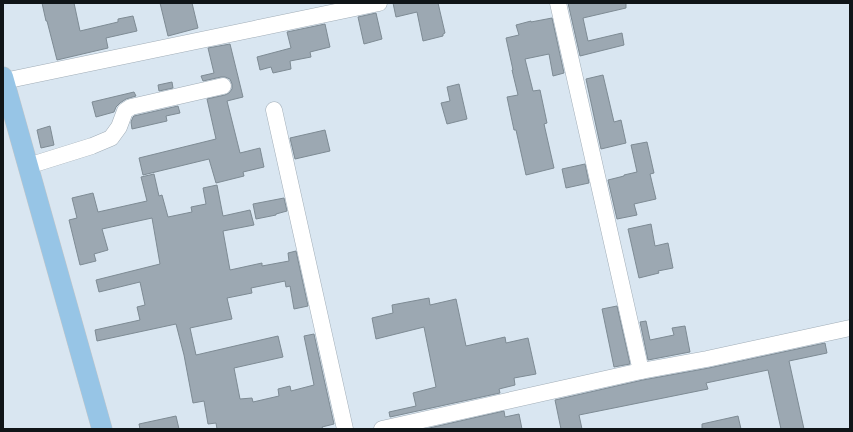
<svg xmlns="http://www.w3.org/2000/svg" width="853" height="432" font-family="Cabin,sans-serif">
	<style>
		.building { fill: #9ca8b2; stroke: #7e8b94 }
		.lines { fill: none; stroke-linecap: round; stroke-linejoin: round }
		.minor-casing { stroke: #a1adb7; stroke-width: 17 }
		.major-casing { stroke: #c6c7c8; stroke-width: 21 }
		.minor { stroke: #fff; stroke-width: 16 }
		.major { stroke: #97c5e6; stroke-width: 20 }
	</style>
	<rect width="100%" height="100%" fill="#d9e6f1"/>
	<g class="building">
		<path d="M42 3H74L80 31 118 22V19L133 16 137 31 106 38 108 48 57 60 47 21H46Z"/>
		<path d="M160 3H192L198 28 168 36Z"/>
		<path d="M393 3H438L445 33 443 34V36L423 41 417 12 396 17Z"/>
		<path d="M568 3H626V8L583 18 588 41 622 33 624 45 580 56Z"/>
		<path d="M376 13 382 39 364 44 358 17Z"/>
		<path d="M552 18 564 73 553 76 549 54 525 59 533 91 540 90 547 123 544 124 554 168 526 175 516 130H514L507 97 518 95 512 70H513L506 38 519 35 516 25 531 21V22Z"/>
		<path d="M325 24 330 47 310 52 311 57 290 61 291 69 273 73 271 67 260 70 257 57 291 48 287 32Z"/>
		<path d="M230 44 243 97 227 101 240 153 260 148 264 167 243 172 244 176 216 183 209 159 143 175 139 158 216 139 207 99 225 95 229 93 232 89V84L230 79 225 77H221L203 81 201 76 214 73 208 48Z"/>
		<path d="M603 75 614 122 621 120 626 143 601 149 586 79Z"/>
		<path d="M172 82 173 88 159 91 158 85Z"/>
		<path d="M459 84 467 119 447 124 441 103 450 101 447 87Z"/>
		<path d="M134 92 136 96 126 99 120 103 116 107 114 112 96 117 92 102Z"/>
		<path d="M178 106 180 113 166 116 167 121 132 129 131 122 133 117 134 116Z"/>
		<path d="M50 126 54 145 41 148 37 130Z"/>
		<path d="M325 130 330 151 295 159 290 138Z"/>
		<path d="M647 142 654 173 650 174 656 199 634 204 637 215 617 219 608 180 624 176V175L637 172 631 145Z"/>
		<path d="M585 164 589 183 566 188 562 169Z"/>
		<path d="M154 174 159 196 162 195 168 217 192 212 191 207 206 204 203 188 217 185 223 216 250 210 254 225 223 231 230 270 262 263V266L289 261 288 253 296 251 308 306 294 309 290 286 286 287 285 281 251 288 252 293 227 298 232 319 190 328 196 355 278 336 283 357 234 368 240 399 252 398 253 402 279 396 278 389 290 386 291 391 314 385 304 336 314 334 334 424 322 427 323 429H217L216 423 208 424 204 401 193 403 184 355 176 324 97 341 95 330 140 320 137 307 145 305 140 282 99 292 96 280 160 264 152 218 102 229 108 250 94 254 96 261 80 265 69 220 77 218 72 198 93 193 98 212 147 201 141 177Z"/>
		<path d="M284 198 287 211 276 214V215L256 219 253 204Z"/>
		<path d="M651 224 655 246 668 243 673 268 658 271 659 273 639 278 628 229Z"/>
		<path d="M429 298 430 305 456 299 466 346 505 337 506 343 528 338 536 374 514 378 515 385 499 389 500 393 390 417 389 412 416 406 413 393 436 387 424 327 376 339 372 318 393 313 392 305Z"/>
		<path d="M617 306 630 364 614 367 602 309Z"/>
		<path d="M646 321 650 340 674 335 672 328 685 326 690 352 648 360 640 322Z"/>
		<path d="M825 343 827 353 789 361 804 429H781L768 370 706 383 708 389 579 415 582 429H561L555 400 643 380 709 368Z"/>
		<path d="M504 411 505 417 519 414 522 429H425Z"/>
		<path d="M176 416 179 429H140L139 424Z"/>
		<path d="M738 416 741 429H702V424Z"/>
	</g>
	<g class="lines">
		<g class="minor-casing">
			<g id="minor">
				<path d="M558 3 641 371"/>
				<path d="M4 81 379 3"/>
				<path d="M274 110 345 429"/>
				<path d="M28 166 92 146 111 138 119 127 125 111 131 107 223 86"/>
				<path d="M382 429 641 371 707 359 850 328"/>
			</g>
		</g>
		<g class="major-casing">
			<path id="major" d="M3 77 102 429"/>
		</g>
		<use href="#minor" class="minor"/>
		<use href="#major" class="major"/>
	</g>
	<rect width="853" height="432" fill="none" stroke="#101518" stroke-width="8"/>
</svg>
